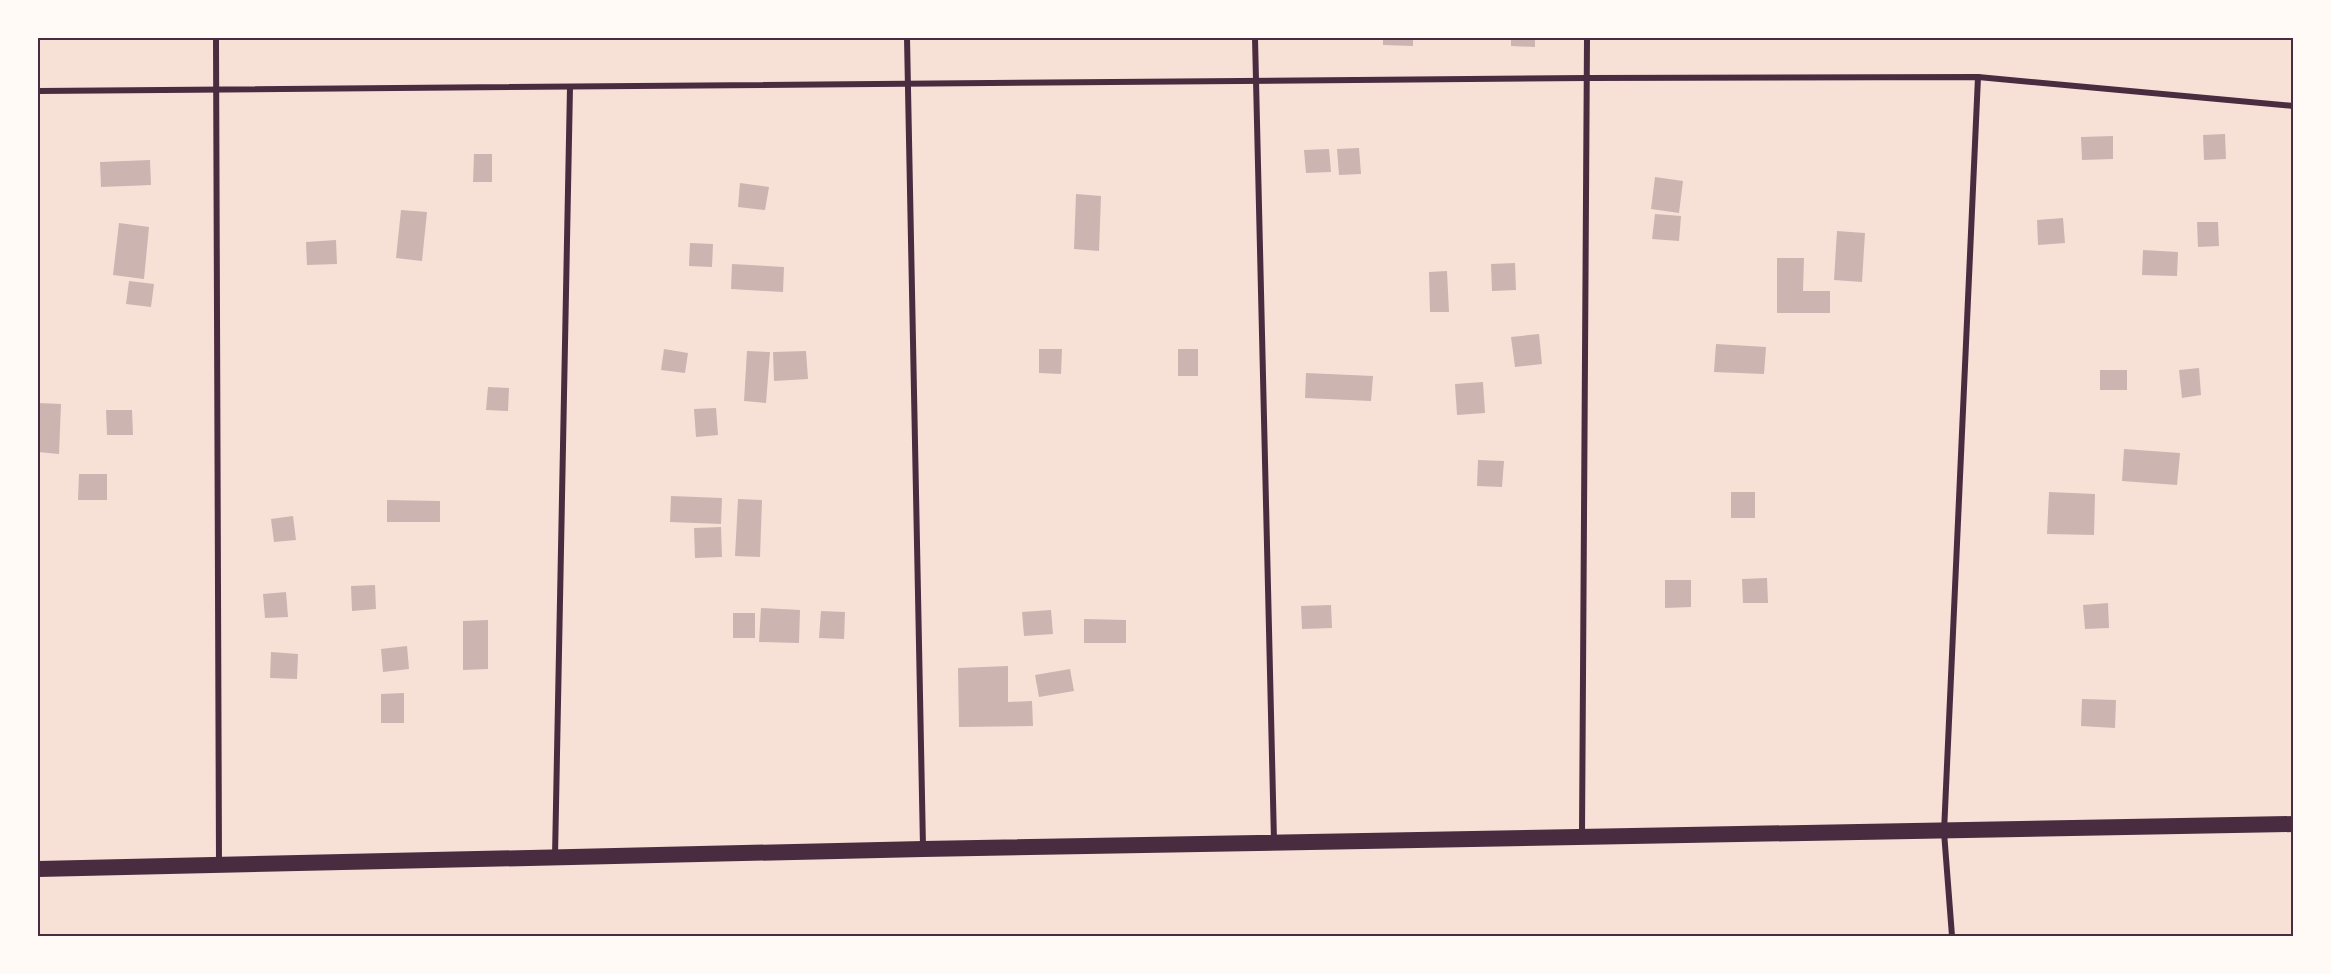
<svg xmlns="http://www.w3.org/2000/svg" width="2331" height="974" font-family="Merriweather,serif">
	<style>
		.building { fill: #ccb4b1 }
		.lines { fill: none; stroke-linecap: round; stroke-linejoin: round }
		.minor { stroke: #4a2c40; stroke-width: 6 }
		.trunk { stroke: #4a2c40; stroke-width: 16 }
		.neatline { fill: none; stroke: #4a2c40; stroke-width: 2 }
	</style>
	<rect width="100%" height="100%" fill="#f7e1d7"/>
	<g class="building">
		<path d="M1383 38H1413V46L1383 45Z"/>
		<path d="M1511 38H1535V47L1511 46Z"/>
		<path d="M2225 134 2226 159 2204 160 2203 135Z"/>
		<path d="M2113 136V159L2082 160 2081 137Z"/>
		<path d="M1359 148 1361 174 1339 175 1337 149Z"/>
		<path d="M1329 149 1331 172 1306 173 1304 150Z"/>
		<path d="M474 154H492V182H473Z"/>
		<path d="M150 160 151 185 101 187 100 162Z"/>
		<path d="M1655 177 1683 181 1679 213 1651 209Z"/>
		<path d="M740 183 769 187 765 210 738 207Z"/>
		<path d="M1076 194 1101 196 1099 251 1074 249Z"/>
		<path d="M401 210 427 212 422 261 396 258Z"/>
		<path d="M1655 214 1681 216 1679 241 1652 239Z"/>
		<path d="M2063 218 2065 243 2038 245 2037 220Z"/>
		<path d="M2197 222H2218L2219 246 2198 247Z"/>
		<path d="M119 223 149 227 144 279 113 275Z"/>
		<path d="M1837 231 1865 233 1862 282 1834 280Z"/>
		<path d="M336 240 337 264 307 265 306 242Z"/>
		<path d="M690 243 713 244 712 267 689 266Z"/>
		<path d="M2143 250 2178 252 2177 276 2142 275Z"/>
		<path d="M1777 258H1804L1803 291H1830V313H1777Z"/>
		<path d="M1515 263 1516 290 1492 291 1491 264Z"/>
		<path d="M732 264 784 267 783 292 731 289Z"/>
		<path d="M1447 271 1449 312H1430L1429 272Z"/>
		<path d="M129 281 154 284 151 307 126 304Z"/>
		<path d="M1539 334 1542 364 1515 367 1511 337Z"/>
		<path d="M1716 344 1766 347 1764 374 1714 372Z"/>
		<path d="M664 349 688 353 685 373 661 370Z"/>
		<path d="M1039 349H1062L1061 374 1039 373Z"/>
		<rect x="1178" y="349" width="20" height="27"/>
		<path d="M747 351 770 352 766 403 744 401Z"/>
		<path d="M806 351 808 379 774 381 773 352Z"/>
		<path d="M2199 368 2201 395 2182 398 2179 370Z"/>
		<rect x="2100" y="370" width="27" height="20"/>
		<path d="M1306 373 1373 376 1371 401 1305 398Z"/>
		<path d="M1483 382 1485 413 1457 415 1455 384Z"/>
		<path d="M488 387 509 388 508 411 486 410Z"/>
		<path d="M38 403 61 404 59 454 38 452Z"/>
		<path d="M716 408 718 435 696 437 694 409Z"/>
		<path d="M106 410H132L133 435H107Z"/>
		<path d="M2124 449 2180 453 2177 485 2122 481Z"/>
		<path d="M1478 460 1504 461 1502 487 1477 486Z"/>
		<path d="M79 474H107V500H78Z"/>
		<rect x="1731" y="492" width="24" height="26"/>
		<path d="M2049 492 2095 494 2094 535 2047 534Z"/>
		<path d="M671 496 722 498 721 524 670 522Z"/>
		<path d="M738 499 762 500 760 557 735 556Z"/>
		<path d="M387 500 440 501V522H387Z"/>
		<path d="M293 516 296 540 274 542 271 519Z"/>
		<path d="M721 527 722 557 695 558 694 528Z"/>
		<path d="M1767 578 1768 603H1743L1742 579Z"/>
		<path d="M1665 580H1691V607L1665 608Z"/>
		<path d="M375 585 376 609 352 611 351 586Z"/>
		<path d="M286 592 288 617 265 618 263 594Z"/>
		<path d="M2108 603 2109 628 2085 629 2083 605Z"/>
		<path d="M1331 605 1332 628 1302 629 1301 606Z"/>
		<path d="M761 608 800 610 799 643 759 642Z"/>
		<path d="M1051 610 1053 634 1024 636 1022 612Z"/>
		<path d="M821 611 845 612 844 639 819 638Z"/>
		<rect x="733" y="613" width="22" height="25"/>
		<path d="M1084 619 1126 620V643H1084Z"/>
		<path d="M488 620V669L463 670V621Z"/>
		<path d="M407 646 409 669 383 672 381 649Z"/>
		<path d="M271 652 298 654 297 679 270 678Z"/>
		<path d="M1008 666V702L1032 701 1033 726 959 727 958 668Z"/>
		<path d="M1070 669 1074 691 1039 697 1035 675Z"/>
		<path d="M404 693V723H381V694Z"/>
		<path d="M2082 699 2116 700 2115 728 2081 726Z"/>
	</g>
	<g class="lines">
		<g class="minor">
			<path d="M216 38 219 865"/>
			<path d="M907 38 923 847"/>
			<path d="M1255 38 1274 841"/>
			<path d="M38 91 1587 78 1978 77 2294 106"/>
			<path d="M1582 835 1587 38"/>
			<path d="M555 857 570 87"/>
			<path d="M1952 936 1944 832 1978 77"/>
		</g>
		<path class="trunk" d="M38 869 923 849 2294 824"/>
	</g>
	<rect width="2331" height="974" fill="none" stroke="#fffaf5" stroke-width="78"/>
	<rect x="39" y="39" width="2253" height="896" class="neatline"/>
</svg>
